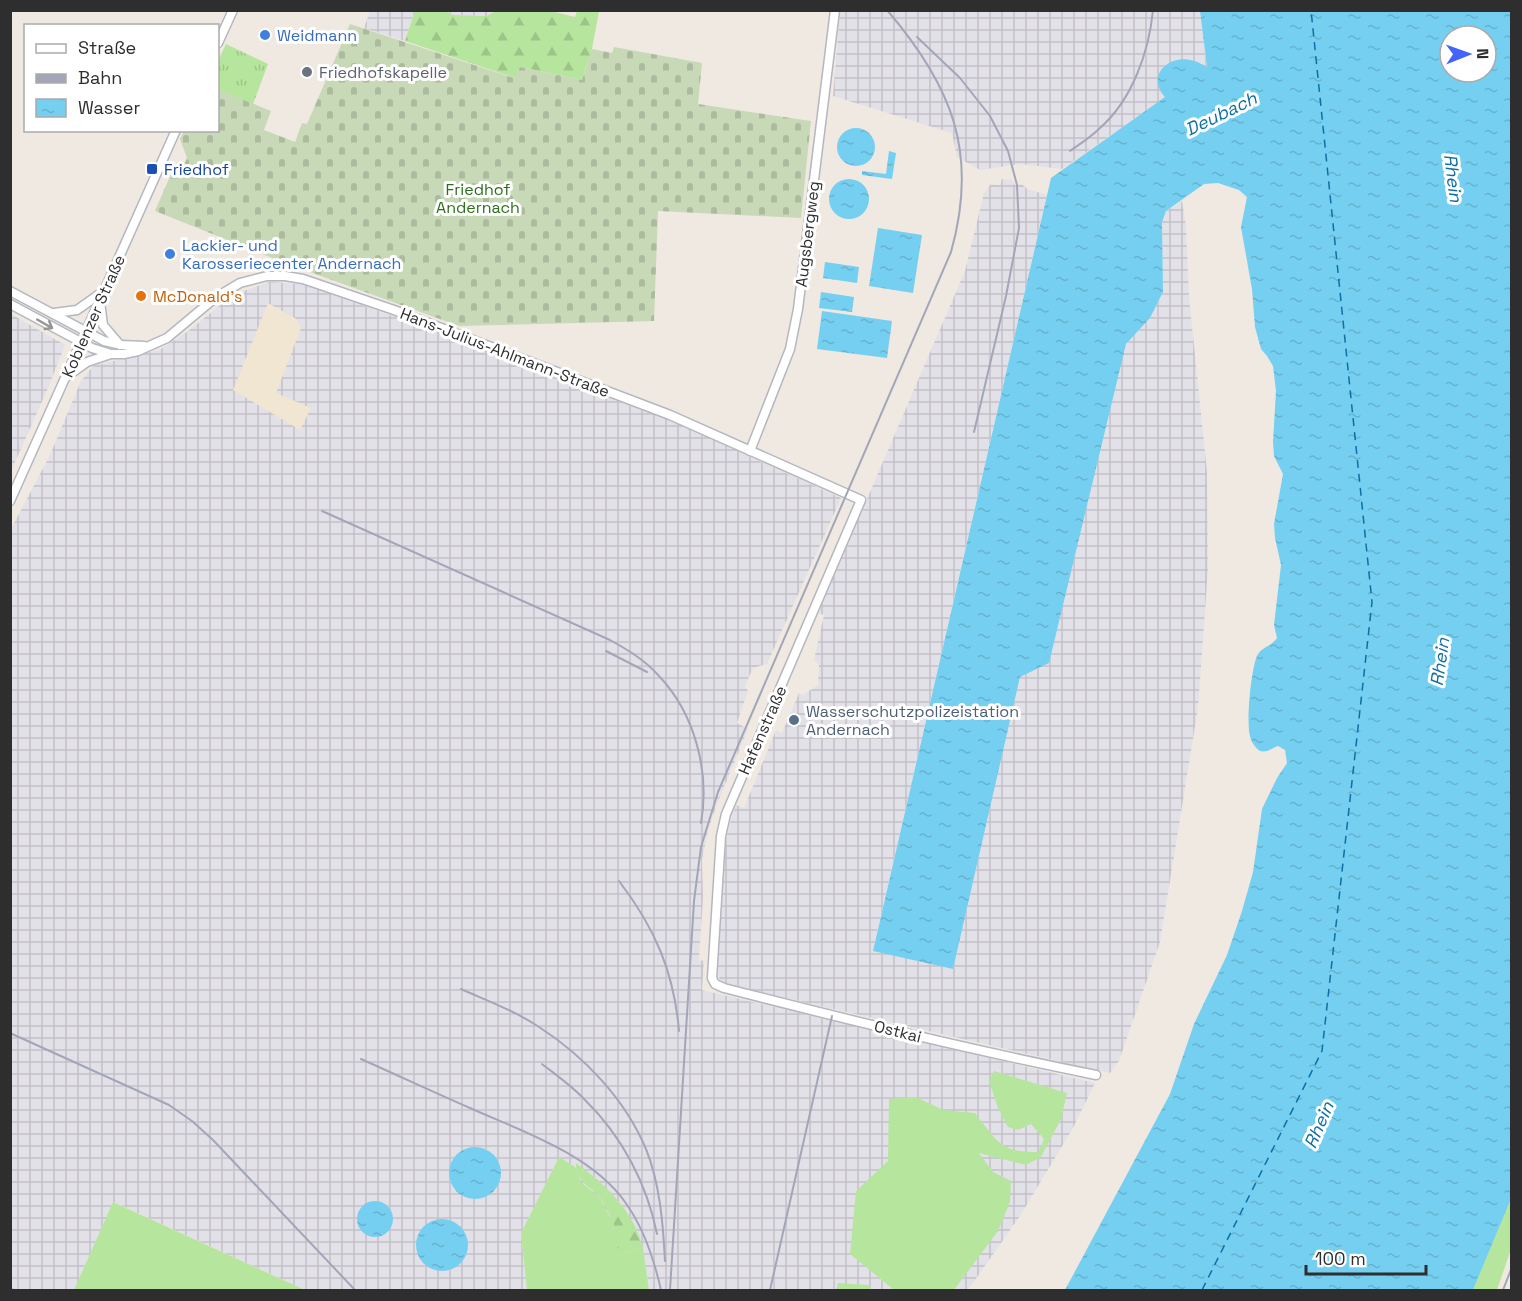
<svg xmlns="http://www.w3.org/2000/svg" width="1522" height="1301" font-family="'Space Grotesk',sans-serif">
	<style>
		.industrial { fill: url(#industrial-grid); fill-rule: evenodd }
		.education { fill: #f0e6d1 }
		.grass { fill: #b6e59e }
		.forest { fill: url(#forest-firs) }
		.cemetery { fill: url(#cemetery-stones) }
		.park { fill: url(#park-tufts) }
		.water { fill: url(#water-ripples); fill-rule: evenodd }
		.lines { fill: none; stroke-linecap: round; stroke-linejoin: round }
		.ferry { stroke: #0d6fa3; stroke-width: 1.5; stroke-dasharray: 8 6; stroke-linecap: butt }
		.minor-casing { stroke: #b4b7c1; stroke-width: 11 }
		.minor { stroke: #fff; stroke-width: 8 }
		.rail { stroke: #a3a6b8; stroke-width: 2 }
		.oneway { stroke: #969696 }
		.shop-dot { fill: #3f7fe0; stroke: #fff; stroke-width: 2 }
		.worship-dot { fill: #6b7280; stroke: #fff; stroke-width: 2 }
		.transit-dot { fill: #1a4fb4; stroke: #fff; stroke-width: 2 }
		.food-dot { fill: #e8710a; stroke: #fff; stroke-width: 2 }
		.service-dot { fill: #5c6f8a; stroke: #fff; stroke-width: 2 }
		.labels { text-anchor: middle; stroke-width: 6; stroke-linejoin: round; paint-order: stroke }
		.shop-label { font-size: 16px; fill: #366cbe; stroke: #fff; text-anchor: start }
		.worship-label { font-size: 16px; fill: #5b616d; stroke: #fff; text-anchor: start }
		.transit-label { font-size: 16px; fill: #164399; stroke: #fff; text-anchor: start }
		.park-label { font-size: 16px; fill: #2c6e1b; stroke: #fff }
		.street-label { font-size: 16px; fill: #2e2e2e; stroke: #fff }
		.food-label { font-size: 16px; fill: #c56008; stroke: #fff; text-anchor: start }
		.service-label { font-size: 16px; fill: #4e5e75; stroke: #fff; text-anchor: start }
		.water-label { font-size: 18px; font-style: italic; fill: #0d6fa3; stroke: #fff }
	</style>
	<defs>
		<pattern id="industrial-grid" width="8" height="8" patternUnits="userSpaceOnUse" patternTransform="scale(1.5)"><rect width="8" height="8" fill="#e3e1e8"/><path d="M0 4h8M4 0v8" fill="none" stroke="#c3c1c7"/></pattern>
		<pattern id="forest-firs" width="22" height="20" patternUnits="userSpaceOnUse" patternTransform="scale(1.5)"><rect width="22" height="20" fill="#b6e59e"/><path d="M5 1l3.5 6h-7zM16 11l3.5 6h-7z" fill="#9dc588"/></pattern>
		<pattern id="cemetery-stones" width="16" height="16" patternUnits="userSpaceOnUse" patternTransform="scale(1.5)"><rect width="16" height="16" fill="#c8d9b8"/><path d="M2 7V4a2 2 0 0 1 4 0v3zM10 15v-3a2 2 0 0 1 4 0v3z" fill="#acbb9e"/></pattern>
		<pattern id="park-tufts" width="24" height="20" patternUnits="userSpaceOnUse" patternTransform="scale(1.5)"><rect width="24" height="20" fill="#b6e59e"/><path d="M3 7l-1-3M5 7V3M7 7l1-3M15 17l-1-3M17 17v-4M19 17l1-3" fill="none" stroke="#9dc588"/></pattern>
		<pattern id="water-ripples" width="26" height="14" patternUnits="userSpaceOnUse" patternTransform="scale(1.5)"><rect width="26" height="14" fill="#75cff0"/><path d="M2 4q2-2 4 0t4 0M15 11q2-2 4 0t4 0" fill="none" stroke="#66b2ce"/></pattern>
	</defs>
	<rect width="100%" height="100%" fill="#efe9e1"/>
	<g class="industrial">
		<path d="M370 11H415L405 41 364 28Z"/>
		<path d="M445 11H496L486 16 453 15Z"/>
		<path d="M840 11H1200L1207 68 1179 60 1165 66 1159 88 1166 97 1062 169 1020 164 980 170 957 157 952 133 833 96Z"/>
		<path d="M1002 179 1012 180 1014 185 1022 184 1027 189 1047 195 873 950 953 968 1020 676 1126 344 1150 318 1163 292 1162 222 1166 211 1182 201 1186 226 1189 297 1207 472 1208 569 1198 708 1160 942 1119 1061 1110 1073 725 984 720 980 716 971 724 862 727 835 732 816 736 805 744 808 776 730 782 733 799 693 803 695 818 685 819 665 814 660 824 615 818 613 965 271 984 193 991 184 1000 185Z"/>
		<path d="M269 282 302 284 432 330 729 443 746 455 841 498 767 664 753 668 745 686 748 691 737 723 748 729 717 804 709 827 702 859 703 898 699 960 704 961 702 990 1095 1083 1073 1128 1020 1216 968 1290H649L643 1249 627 1253 616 1247 521 1233 527 1290H305L114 1202 74 1290H11V529L50 455 81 381 93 366 159 350 187 332 234 294ZM478 1147 488 1150 494 1156 499 1163 485 1197 474 1199 462 1196Z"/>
		<path d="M11 314 65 345 48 388 11 471Z"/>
	</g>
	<path class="education" d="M268 303 295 318 301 328 276 393 311 408 300 430 233 390Z"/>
	<g class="grass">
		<path d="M994 1071 1067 1093 1061 1119 1041 1157 1026 1165 979 1153 993 1172 1011 1181 1010 1202 998 1231 954 1290H894L850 1254 856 1191 888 1161 889 1099 916 1097 943 1110 975 1113C997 1141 1001 1153 1038 1152L1044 1139 1031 1124 1018 1130 1008 1127 998 1108 989 1081Z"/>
		<path d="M559 1157 575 1167 581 1182 600 1198 614 1224 611 1235 627 1253 643 1248 649 1290H527L521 1233Z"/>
		<path d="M1511 1196V1249L1497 1290H1473Z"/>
		<path d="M113 1202 305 1290H74Z"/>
		<path d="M838 1283 869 1285 872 1290H836Z"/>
	</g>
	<g class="forest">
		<path d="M547 10 575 17 577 11H599L592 49 582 80 520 67 515 78 405 41 415 11H445L453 15 486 16 496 11Z"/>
		<path d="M576 1163C606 1185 634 1211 643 1248L627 1253 616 1247 611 1235 614 1224C610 1216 606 1205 600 1198 590 1186 575 1181 576 1163Z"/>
	</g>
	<path class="cemetery" d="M350 24 514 78 520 67 582 80 592 49 612 53 614 47 702 63 698 104 811 121 801 218 658 211 654 321 459 326 285 263 155 211 171 174 182 170 187 158 180 139 184 131 218 130V89L271 111 264 130 295 142 302 123 307 124Z"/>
	<path class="park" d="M226 44 268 64 253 104 218 89V61Z"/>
	<g class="water">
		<path d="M1200 11H1511L1512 1196 1473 1290H1065L1170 1094 1194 1024 1227 955 1242 911 1253 872 1262 809 1277 778 1287 763 1285 750 1278 746C1272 748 1267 753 1260 751 1255 748 1251 741 1250 736 1246 721 1251 670 1257 656 1261 647 1271 647 1277 638L1274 625 1281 565 1275 538 1274 524 1283 474 1274 456 1273 442 1276 391 1273 366 1267 356 1261 349 1255 327 1252 289 1241 227 1247 197 1239 190 1218 183 1204 184 1166 211 1162 222 1163 292 1150 318 1126 344 1049 663 1020 677 953 969 873 951 1051 178 1165 97C1145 75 1170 53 1194 61 1199 62 1203 65 1207 67ZM1450 36H1486V72H1450Z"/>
		<circle cx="856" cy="147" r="19"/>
		<path d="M889 151 896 153 892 179 862 175V171L886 174Z"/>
		<circle cx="849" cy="199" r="20"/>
		<path d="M878 228 922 235 913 293 869 286Z"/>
		<path d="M825 262 859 267 857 283 823 278Z"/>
		<path d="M821 292 854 297 852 312 819 308Z"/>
		<path d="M822 311 892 321 887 358 817 349Z"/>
		<circle cx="475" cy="1173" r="26"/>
		<circle cx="375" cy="1219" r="18"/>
		<circle cx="442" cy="1245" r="26"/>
	</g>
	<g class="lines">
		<path class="ferry" d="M1202 1290 1322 1051 1372 602 1311 10"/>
		<g class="minor-casing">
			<g id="minor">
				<path d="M218 43 233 10"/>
				<path d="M10 291 104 341 122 345 144 346"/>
				<path d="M100 302 103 325 120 345"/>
				<path d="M10 304 92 348 111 354H124L138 351 167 338 215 298 240 283 267 276H285L303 279 394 310 670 415 861 500 726 814 721 836 712 978 715 984 724 988C848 1020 971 1050 1096 1075"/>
				<path d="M54 313 77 310 101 293"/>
				<path d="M66 377 87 362 108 355"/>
				<path d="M750 451 790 349 798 309 835 10"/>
				<path d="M10 501 176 130"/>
			</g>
		</g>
		<use href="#minor" class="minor"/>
		<g class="rail">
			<path d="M917 37 960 78 990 116 1008 151 1017 185 1019 228 1006 296 974 432"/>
			<path d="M1070 151C1080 144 1091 137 1100 128 1132 100 1149 52 1153 10"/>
			<path d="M322 511 610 640C628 650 645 660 659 676 695 714 710 772 701 823"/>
			<path d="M606 651 647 672"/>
			<path d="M619 881C655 928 674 972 679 1031"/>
			<path d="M461 989C488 1001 515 1011 539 1027 584 1056 625 1099 646 1149 660 1184 663 1223 665 1261"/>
			<path d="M10 1033 169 1105 192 1121 213 1140 355 1290"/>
			<path d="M361 1059C397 1075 433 1092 470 1108 521 1131 591 1154 625 1202 644 1228 654 1259 661 1290"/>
			<path d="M542 1064C556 1075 572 1086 585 1100 622 1136 647 1184 657 1234"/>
			<path d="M10 1289 15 1290"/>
			<path d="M670 1290 694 901 701 847 718 792 951 252C979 153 952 86 887 10"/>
			<path d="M770 1290 832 1016"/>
			<path d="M1503 1290 1512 1267"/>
		</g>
	</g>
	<defs><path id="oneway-shaft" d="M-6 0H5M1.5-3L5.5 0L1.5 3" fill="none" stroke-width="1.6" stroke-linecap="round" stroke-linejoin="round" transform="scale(1.5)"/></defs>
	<use class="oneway" href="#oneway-shaft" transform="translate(45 324) rotate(30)"/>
	<g class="shop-dot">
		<circle cx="265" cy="35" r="6"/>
		<circle cx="170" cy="254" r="6"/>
	</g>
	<circle class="worship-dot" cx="307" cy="72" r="6"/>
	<rect class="transit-dot" x="146" y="163" width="12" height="12" rx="3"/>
	<circle class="food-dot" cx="141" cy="296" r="6"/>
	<circle class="service-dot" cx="794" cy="720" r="6"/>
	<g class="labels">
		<g class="shop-label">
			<text x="277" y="41">Weidmann</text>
			<text x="182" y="251">Lackier- und<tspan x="182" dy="18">Karosseriecenter Andernach</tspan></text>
		</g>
		<g class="worship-label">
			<text x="319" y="78">Friedhofskapelle</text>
		</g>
		<g class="transit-label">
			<text x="164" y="175">Friedhof</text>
		</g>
		<g class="park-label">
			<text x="478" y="195">Friedhof<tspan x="478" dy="18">Andernach</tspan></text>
		</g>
		<g class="street-label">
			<text transform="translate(807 234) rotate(-83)" y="6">Augsbergweg</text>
			<text transform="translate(93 316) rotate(-66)" y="6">Koblenzer Straße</text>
			<text transform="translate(505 352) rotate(21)" y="6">Hans-Julius-Ahlmann-Straße</text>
			<text transform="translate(762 730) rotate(-66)" y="6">Hafenstraße</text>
			<text transform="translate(898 1031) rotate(14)" y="6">Ostkai</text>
		</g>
		<g class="food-label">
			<text x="153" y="302">McDonald's</text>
		</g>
		<g class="service-label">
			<text x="806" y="717">Wasserschutzpolizeistation<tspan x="806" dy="18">Andernach</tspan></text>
		</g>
		<g class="water-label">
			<text transform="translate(1221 114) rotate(-26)" y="6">Deubach</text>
			<text transform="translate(1453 178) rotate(83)" y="6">Rhein</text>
			<text transform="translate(1440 662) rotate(-82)" y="6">Rhein</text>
			<text transform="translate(1319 1125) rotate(-67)" y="6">Rhein</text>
		</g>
	</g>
	<rect width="1522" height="1301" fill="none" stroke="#2e2e2e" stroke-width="24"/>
	<rect x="24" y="24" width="195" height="108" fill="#ffffff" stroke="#ababab" stroke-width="1.5"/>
	<rect x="36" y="44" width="30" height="9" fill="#ffffff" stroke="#ababab" stroke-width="1.5"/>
	<text x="78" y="54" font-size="18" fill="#2e2e2e">Straße</text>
	<rect x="36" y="74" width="30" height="9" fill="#a3a6b8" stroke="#ababab" stroke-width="1.5"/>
	<text x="78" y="84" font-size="18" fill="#2e2e2e">Bahn</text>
	<rect x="36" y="99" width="30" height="18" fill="url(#water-ripples)" stroke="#ababab" stroke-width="1.5"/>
	<text x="78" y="114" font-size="18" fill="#2e2e2e">Wasser</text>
	<g transform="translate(1468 54) rotate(89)"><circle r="28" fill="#ffffff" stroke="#ababab" stroke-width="1.5"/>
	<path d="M0-4.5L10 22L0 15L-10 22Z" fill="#4264fb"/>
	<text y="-9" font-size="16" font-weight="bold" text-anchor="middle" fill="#2e2e2e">N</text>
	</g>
	<path d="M1306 1265v9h120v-9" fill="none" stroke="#2e2e2e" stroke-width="3"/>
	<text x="1315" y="1265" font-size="18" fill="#2e2e2e" stroke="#ffffff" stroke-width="4.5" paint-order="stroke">100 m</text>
</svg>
